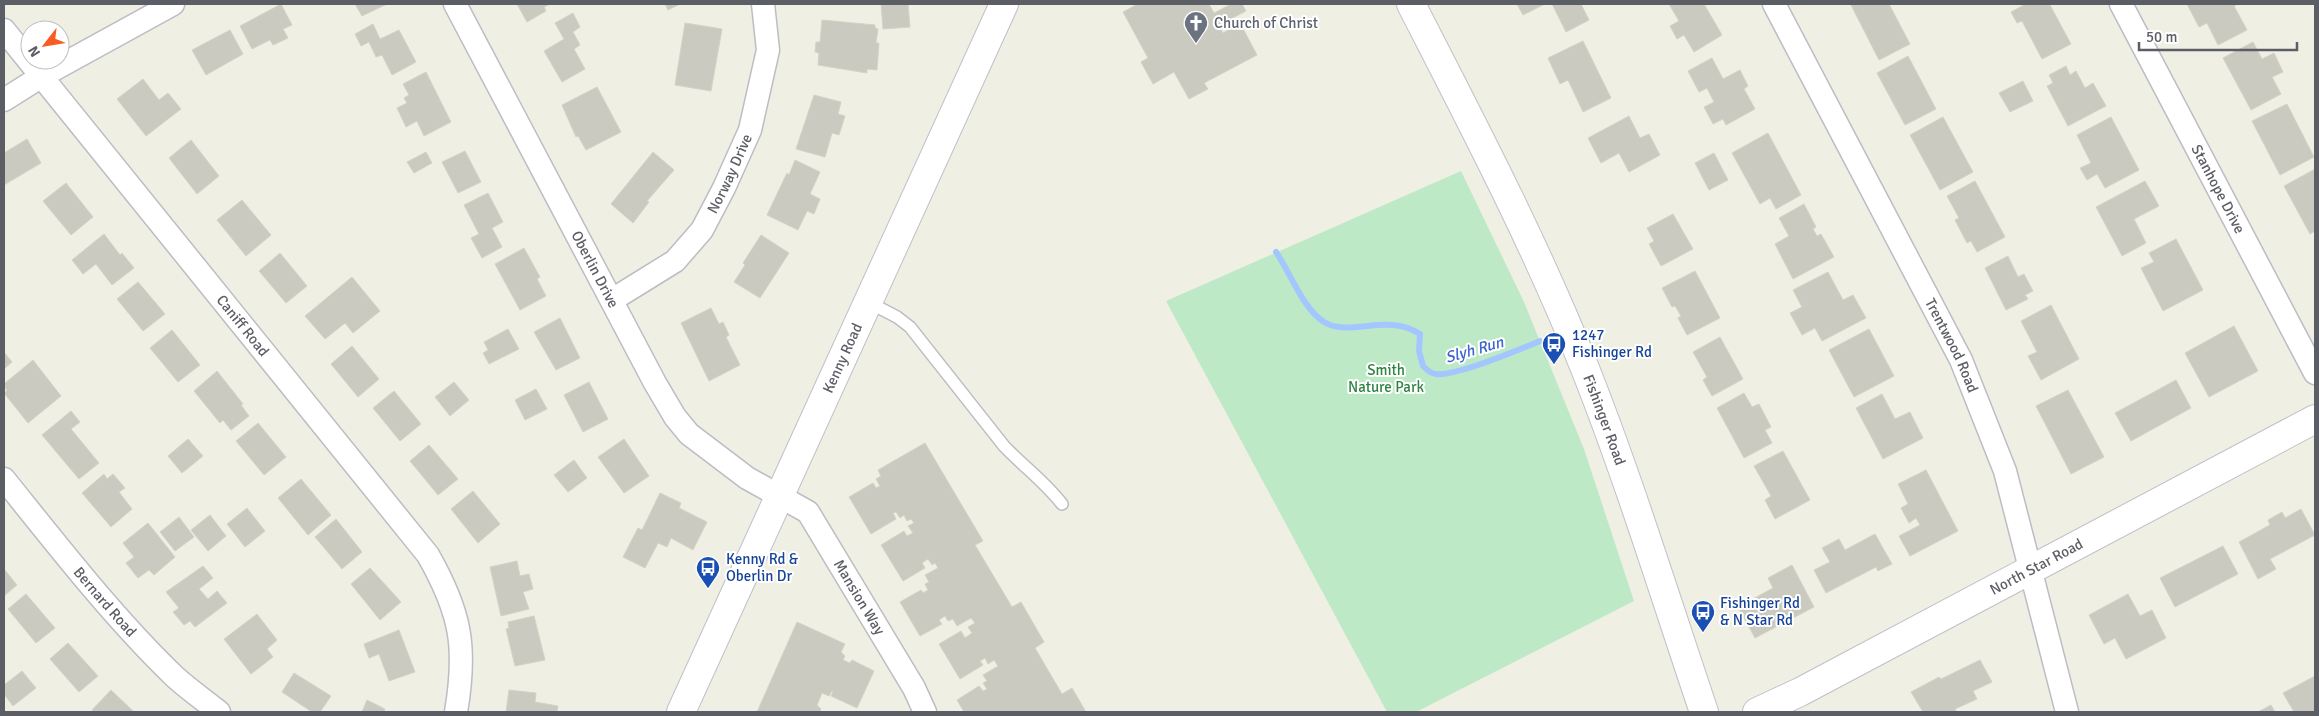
<svg xmlns="http://www.w3.org/2000/svg" width="2319" height="716" font-family="Signika,sans-serif">
	<style>
		.green { fill: #bee9c7 }
		.lines { fill: none; stroke-linecap: round; stroke-linejoin: round }
		.stream { stroke: #a4c6ff; stroke-width: 6 }
		.building { fill: #cbcac1; stroke: #d5d3c2 }
		.lane-casing { stroke: #bcbdc4; stroke-width: 14 }
		.street-casing { stroke: #bcbdc4; stroke-width: 25 }
		.secondary-casing { stroke: #bec0c8; stroke-width: 30 }
		.lane { stroke: #fff; stroke-width: 11 }
		.street { stroke: #fff; stroke-width: 22 }
		.secondary { stroke: #fff; stroke-width: 28 }
		.labels { text-anchor: middle; stroke-width: 4; stroke-linejoin: round; paint-order: stroke }
		.worship-label { font-size: 15px; fill: #5b616d; stroke: #fff; text-anchor: start }
		.street-label { font-size: 15px; fill: #5c5e66; stroke: #fff }
		.transit-label { font-size: 15px; fill: #164399; stroke: #fff; text-anchor: start }
		.park-label { font-size: 15px; fill: #2e8342; stroke: #fff }
		.water-label { font-size: 16px; font-style: italic; fill: #3d67cc; stroke: #fff }
	</style>
	<rect width="100%" height="100%" fill="#f0efe4"/>
	<path class="green" d="M1461 171 1524 302 1584 449 1634 601 1416 712H1387L1166 301Z"/>
	<g class="lines">
		<path class="stream" d="M1276 252C1290 272 1303 309 1324 322 1350 338 1387 312 1420 334L1419 351 1423 366C1426 369 1432 374 1436 374 1454 377 1521 349 1540 341"/>
	</g>
	<g class="building">
		<path d="M281 4 292 25 283 29 288 38 273 45 270 40 252 49 240 26Z"/>
		<path d="M355 4H387L362 16Z"/>
		<path d="M517 4H550L544 7 546 11 527 22Z"/>
		<path d="M665 4H680L668 10Z"/>
		<path d="M881 4H908L910 27 883 29Z"/>
		<path d="M1135 4H1209L1214 13 1231 4H1242L1246 11 1219 25 1223 33 1240 23 1257 55 1204 83 1208 89 1189 99 1174 72 1153 84 1141 62 1148 58 1123 12 1136 5Z"/>
		<path d="M1517 4H1545L1523 15Z"/>
		<path d="M1552 4H1581L1589 20 1566 32Z"/>
		<path d="M1669 4H1704L1722 35 1694 52 1684 35 1677 39 1670 26 1679 21Z"/>
		<path d="M1854 4H1889L1910 44 1879 60 1851 5Z"/>
		<path d="M2026 4 2050 5 2071 44 2042 59 2022 21 2017 23 2011 12Z"/>
		<path d="M2187 4H2238L2234 6 2247 30 2218 45 2207 23 2199 27Z"/>
		<path d="M573 13 580 27 573 32 580 45 574 49 585 69 562 82 544 51 564 39 555 23Z"/>
		<path d="M822 20 875 25V28L878 29 876 43H879L877 70 867 69V73L818 65 819 53 815 52 816 42H820Z"/>
		<path d="M685 23 722 29 711 91 675 85Z"/>
		<path d="M373 24 380 39 399 30 416 62 392 75 382 55 376 57 369 42 361 46 355 34Z"/>
		<path d="M230 30 243 54 206 75 192 50Z"/>
		<path d="M1583 41 1611 98 1583 112 1568 80 1560 84 1548 58Z"/>
		<path d="M2253 42 2262 59 2274 53 2283 72 2272 77 2281 94 2251 110 2223 58Z"/>
		<path d="M1908 56 1936 109 1905 125 1877 73Z"/>
		<path d="M1712 58 1723 79 1740 70 1748 86 1744 89 1755 109 1726 125 1723 119 1713 124 1704 107 1714 102 1707 88 1699 92 1688 71Z"/>
		<path d="M2066 66 2070 75 2076 71 2085 88 2093 83 2106 106 2068 126 2047 86 2053 83 2049 75Z"/>
		<path d="M426 72 451 122 424 136 417 121 406 127 397 108 407 103 404 98 409 95 403 84Z"/>
		<path d="M143 79 159 100 168 93 181 109 146 136 117 99Z"/>
		<path d="M2023 81 2033 101 2010 112 1999 93Z"/>
		<path d="M597 87 621 132 586 150 578 136 576 137 562 105Z"/>
		<path d="M814 95 841 102 838 114 845 116 839 135 832 133 825 157 796 149Z"/>
		<path d="M2287 104 2314 157 2280 175 2252 121Z"/>
		<path d="M1629 116 1640 138 1649 134 1660 155 1629 172 1619 153 1601 163 1588 138Z"/>
		<path d="M1943 117 1973 172 1940 190 1910 135Z"/>
		<path d="M2111 117 2139 170 2105 188 2097 174 2087 180 2080 168 2091 163 2077 135Z"/>
		<path d="M1768 133 1801 195 1776 209 1770 198 1760 204 1732 153Z"/>
		<path d="M27 139 41 163 4 185V153Z"/>
		<path d="M191 140 219 176 197 194 169 158Z"/>
		<path d="M465 151 481 182 458 193 442 162Z"/>
		<path d="M426 152 432 163 414 173 407 162Z"/>
		<path d="M653 152 674 170 647 201 649 202 633 223 611 204Z"/>
		<path d="M1714 153 1728 180 1709 190 1695 163Z"/>
		<path d="M795 160 820 172 810 194 820 199 814 214 807 211 798 230 767 215 787 173 789 175Z"/>
		<path d="M2315 169V231L2310 234 2284 186Z"/>
		<path d="M1975 181 2005 237 1977 252 1971 241 1967 243 1955 220 1959 218 1947 196Z"/>
		<path d="M2145 181 2159 206 2134 219 2146 243 2122 256 2096 207Z"/>
		<path d="M66 183 93 217 71 235 43 201Z"/>
		<path d="M488 193 503 222 492 228 502 247 482 258 471 238 479 234 464 205Z"/>
		<path d="M242 200 271 235 246 256 217 220Z"/>
		<path d="M1804 204 1816 227 1813 229 1817 236 1821 234 1834 257 1793 279 1775 244 1789 236 1779 218Z"/>
		<path d="M1673 214 1693 249 1661 266 1649 244 1654 241 1647 228Z"/>
		<path d="M104 234 120 255 122 253 134 268 112 285 96 264 83 274 72 260Z"/>
		<path d="M761 235 789 253 760 298 734 282 745 265 743 263Z"/>
		<path d="M2176 239 2203 290 2163 311 2141 268 2154 262 2149 253Z"/>
		<path d="M524 248 540 277 537 279 546 296 520 310 495 264Z"/>
		<path d="M280 253 307 286 286 303 259 271Z"/>
		<path d="M2008 256 2018 277 2024 274 2033 291 2025 295 2028 299 2006 310 1985 268Z"/>
		<path d="M1695 271 1720 318 1687 335 1678 318 1681 316 1675 306 1672 307 1662 288Z"/>
		<path d="M1828 272 1843 300 1853 295 1866 318 1822 341 1815 328 1802 335 1790 313 1802 307 1793 290Z"/>
		<path d="M352 277 380 311 353 333 345 323 325 339 305 316Z"/>
		<path d="M138 282 165 314 143 331 117 299Z"/>
		<path d="M2051 305 2079 359 2041 380 2028 356 2037 352 2021 321Z"/>
		<path d="M711 308 719 324 723 322 729 335 726 337 740 365 709 381 681 323Z"/>
		<path d="M560 318 580 358 556 370 534 332Z"/>
		<path d="M2234 326 2258 371 2209 397 2185 353Z"/>
		<path d="M508 329 519 349 489 364 483 353 488 350 484 342Z"/>
		<path d="M1869 329 1894 376 1854 397 1829 350Z"/>
		<path d="M172 330 200 365 178 382 150 348Z"/>
		<path d="M1720 337 1743 379 1712 396 1703 380 1707 377 1693 352Z"/>
		<path d="M352 346 379 379 358 397 331 364Z"/>
		<path d="M4 352 12 362 4 369Z"/>
		<path d="M33 360 61 396 28 423 4 393 7 391 4 384Z"/>
		<path d="M217 371 243 404 241 405 249 416 231 430 223 420 220 423 194 391Z"/>
		<path d="M2176 380 2191 408 2131 441 2115 413Z"/>
		<path d="M454 382 469 400 450 416 435 397Z"/>
		<path d="M589 382 608 419 583 432 564 395Z"/>
		<path d="M536 389 547 409 525 420 515 400Z"/>
		<path d="M2068 390 2104 457 2071 474 2036 406Z"/>
		<path d="M394 391 421 424 400 441 373 408Z"/>
		<path d="M1744 393 1752 407 1759 404 1771 427 1765 430 1772 443 1744 458 1717 408Z"/>
		<path d="M1882 394 1895 419 1910 412 1923 438 1883 459 1856 408Z"/>
		<path d="M71 411 80 422 71 429 99 463 79 479 42 435Z"/>
		<path d="M258 423 286 457 264 475 236 441Z"/>
		<path d="M188 439 203 456 182 473 168 456Z"/>
		<path d="M624 439 649 476 624 493 598 457Z"/>
		<path d="M925 443 983 541 975 545 1012 607 1021 602 1044 642 1035 648 1062 694 1072 688 1086 712H964L957 700 979 686 983 691 987 689 983 683 987 681 983 675 998 666 994 660 988 664 985 658 980 661 983 665 960 679 939 644 961 631 965 638 972 633 968 627 975 623 971 618 957 626 953 619 948 621 945 616 939 620 942 624 920 636 900 602 921 590 923 593 928 590 925 584 929 582 925 575 938 568 935 563 932 565 928 559 922 563 925 568 903 581 881 545 904 531 907 536 913 533 908 526 914 523 911 519 907 521 904 515 900 518 896 512 893 513 896 519 871 534 849 497 873 483 876 488 880 486 876 479 881 476 878 470Z"/>
		<path d="M429 445 458 479 438 495 410 461Z"/>
		<path d="M1783 451 1810 500 1775 519 1765 500 1771 496 1754 466Z"/>
		<path d="M574 460 587 478 568 492 554 475Z"/>
		<path d="M1926 470 1958 531 1910 556 1899 536 1920 525 1916 518 1909 523 1901 508 1908 504 1898 484Z"/>
		<path d="M104 474 107 479 113 474 125 488 119 492 132 509 111 527 82 493Z"/>
		<path d="M301 479 331 515 308 535 278 498Z"/>
		<path d="M473 491 500 524 478 543 451 509Z"/>
		<path d="M660 493 681 503 679 508 707 522 693 550 671 538 667 547 658 543 645 568 623 557 638 528 642 530Z"/>
		<path d="M247 508 265 531 245 547 227 524Z"/>
		<path d="M2301 509 2315 535 2270 559 2276 569 2258 579 2239 542 2270 525 2268 520 2282 512 2285 518Z"/>
		<path d="M210 515 226 536 208 551 191 530Z"/>
		<path d="M179 517 194 537 175 551 160 532Z"/>
		<path d="M336 519 362 552 342 569 315 537Z"/>
		<path d="M148 523 175 557 154 575 149 570 138 578 126 563 134 557 123 543Z"/>
		<path d="M1875 534 1892 564 1878 571 1876 567 1826 593 1814 570 1830 562 1822 548 1839 539 1845 550Z"/>
		<path d="M2223 546 2238 574 2175 607 2160 578Z"/>
		<path d="M517 561 520 576 529 574 533 589 523 592 529 609 501 616 490 567Z"/>
		<path d="M1792 565 1814 607 1755 638 1738 607 1773 588 1768 578Z"/>
		<path d="M203 566 213 578 199 589 208 599 217 591 227 603 195 627 190 621 184 625 173 612 179 608 166 592Z"/>
		<path d="M370 568 401 602 380 620 351 584Z"/>
		<path d="M4 569 17 585 4 596Z"/>
		<path d="M26 594 55 628 36 643 8 609Z"/>
		<path d="M2128 594 2140 616 2152 610 2166 638 2126 659 2115 638 2104 644 2089 615Z"/>
		<path d="M257 614 277 640 267 649 273 657 251 674 224 639Z"/>
		<path d="M534 616 545 660 515 666 506 629 509 628 508 622Z"/>
		<path d="M797 622 845 644 841 652 845 656 843 660 850 663 852 660 874 671 857 708 831 696 833 692 832 691 829 696 822 693 817 705 821 709 820 712H757Z"/>
		<path d="M399 630 415 672 389 681 379 654 369 658 364 644Z"/>
		<path d="M68 643 98 676 79 692 50 659Z"/>
		<path d="M1980 660 1992 682 1973 691 1977 699 1955 709 1956 711 1952 712H1923L1911 692 1939 677 1941 679Z"/>
		<path d="M22 671 36 688 13 706 4 694V685Z"/>
		<path d="M294 673 331 696 320 712H312L282 692Z"/>
		<path d="M2315 676V712H2294L2283 693Z"/>
		<path d="M111 690 134 712H94L92 710Z"/>
		<path d="M509 690 536 693 535 702 558 706 557 712H506Z"/>
		<path d="M367 700 385 709 384 712H362Z"/>
		<path d="M2271 705 2275 712H2258Z"/>
	</g>
	<g class="lines">
		<g class="lane-casing">
			<path id="lane" d="M868 302 897 317 910 327 1004 446C1023 466 1045 482 1062 504"/>
		</g>
		<g class="street-casing">
			<g id="street">
				<path id="s1" d="M455 4 655 383 675 417 689 434 747 478 808 512 914 688 925 712"/>
				<path id="s2" d="M1774 4 1961 360 2005 471 2067 712"/>
				<path id="s3" d="M2121 4 2315 373"/>
				<path id="s4" d="M4 30 428 555C461 613 467 647 456 712"/>
				<path d="M4 100 42 76 173 4"/>
				<path id="s5" d="M612 300 675 261 702 230 724 188 750 130 768 50 763 4"/>
				<path id="s6" d="M4 479C58 546 112 616 174 676 188 689 204 700 219 712"/>
			</g>
		</g>
		<g class="secondary-casing">
			<g id="secondary">
				<path id="s7" d="M1411 4C1472 123 1534 241 1584 366 1629 479 1665 597 1704 712"/>
				<path id="s8" d="M681 712 1004 4"/>
				<path id="s9" d="M1757 712 1800 692 2315 419"/>
			</g>
		</g>
		<use href="#lane" class="lane"/>
		<use href="#street" class="street"/>
		<use href="#secondary" class="secondary"/>
	</g>
	<defs>
		<g id="church-pin" transform="scale(1.25)"><path d="M0 17L-7.5 6A9.5 9.5 0 1 1 7.5 6Z" fill="#6b7280" stroke="#fff"/><path d="M-1.2-6h2.4v3.5h3.3v2.4h-3.3V6h-2.4V-.1h-3.3v-2.4h3.3Z" fill="#fff"/></g>
		<g id="bus-pin" transform="scale(1.25)"><path d="M0 17L-7.5 6A9.5 9.5 0 1 1 7.5 6Z" fill="#1a4fb4" stroke="#fff"/><path d="M-5-6H5V4H4V6H2V4H-2V6H-4V4H-5ZM-3.5-4V0h7V-4ZM-3.5 1.2v1.5H-2V1.2ZM2 1.2v1.5H3.5V1.2Z" fill="#fff"/></g>
	</defs>
	<g fill-rule="evenodd">
		<use href="#church-pin" x="1196" y="23"/>
		<use href="#bus-pin" x="1554" y="344"/>
		<use href="#bus-pin" x="708" y="568"/>
		<use href="#bus-pin" x="1703" y="612"/>
	</g>
	<g class="labels">
		<g class="worship-label">
			<text x="1214" y="28">Church of Christ</text>
		</g>
		<g class="street-label">
			<text dy="5" stroke="none"><textPath href="#s5" startOffset="178">Norway Drive</textPath></text>
			<text dy="5" stroke="none"><textPath href="#s3" startOffset="209">Stanhope Drive</textPath></text>
			<text dy="5" stroke="none"><textPath href="#s1" startOffset="300">Oberlin Drive</textPath></text>
			<text dy="5" stroke="none"><textPath href="#s4" startOffset="380">Caniff Road</textPath></text>
			<text dy="5" stroke="none"><textPath href="#s2" startOffset="385">Trentwood Road</textPath></text>
			<text dy="5" stroke="none"><textPath href="#s8" startOffset="389">Kenny Road</textPath></text>
			<text dy="5" stroke="none"><textPath href="#s7" startOffset="459">Fishinger Road</textPath></text>
			<text dy="5" stroke="none"><textPath href="#s9" startOffset="315">North Star Road</textPath></text>
			<text dy="5" stroke="none"><textPath href="#s1" startOffset="732">Mansion Way</textPath></text>
			<text dy="5" stroke="none"><textPath href="#s6" startOffset="159">Bernard Road</textPath></text>
		</g>
		<g class="transit-label">
			<text x="1572" y="340">1247<tspan x="1572" dy="17">Fishinger Rd</tspan></text>
			<text x="726" y="564">Kenny Rd &amp;<tspan x="726" dy="17">Oberlin Dr</tspan></text>
			<text x="1720" y="608">Fishinger Rd<tspan x="1720" dy="17">&amp; N Star Rd</tspan></text>
		</g>
		<g class="park-label">
			<text x="1386" y="375">Smith<tspan x="1386" dy="17">Nature Park</tspan></text>
		</g>
		<g class="water-label">
			<text transform="translate(1474 349) rotate(-16)" y="6">Slyh Run</text>
		</g>
	</g>
	<rect width="2319" height="716" fill="none" stroke="#5c5e66" stroke-width="10"/>
	<g transform="translate(45 45) rotate(239)"><circle r="24" fill="#ffffff" stroke="#bebfc2"/>
	<path d="M0-4L9 19L0 12L-9 19Z" fill="#f65c23"/>
	<text y="-8" font-size="14" font-weight="bold" text-anchor="middle" fill="#5c5e66">N</text>
	</g>
	<path d="M2139 42v8h158v-8" fill="none" stroke="#5c5e66" stroke-width="2.5"/>
	<text x="2146" y="42" font-size="15" fill="#5c5e66" stroke="#ffffff" stroke-width="4" paint-order="stroke">50 m</text>
</svg>
